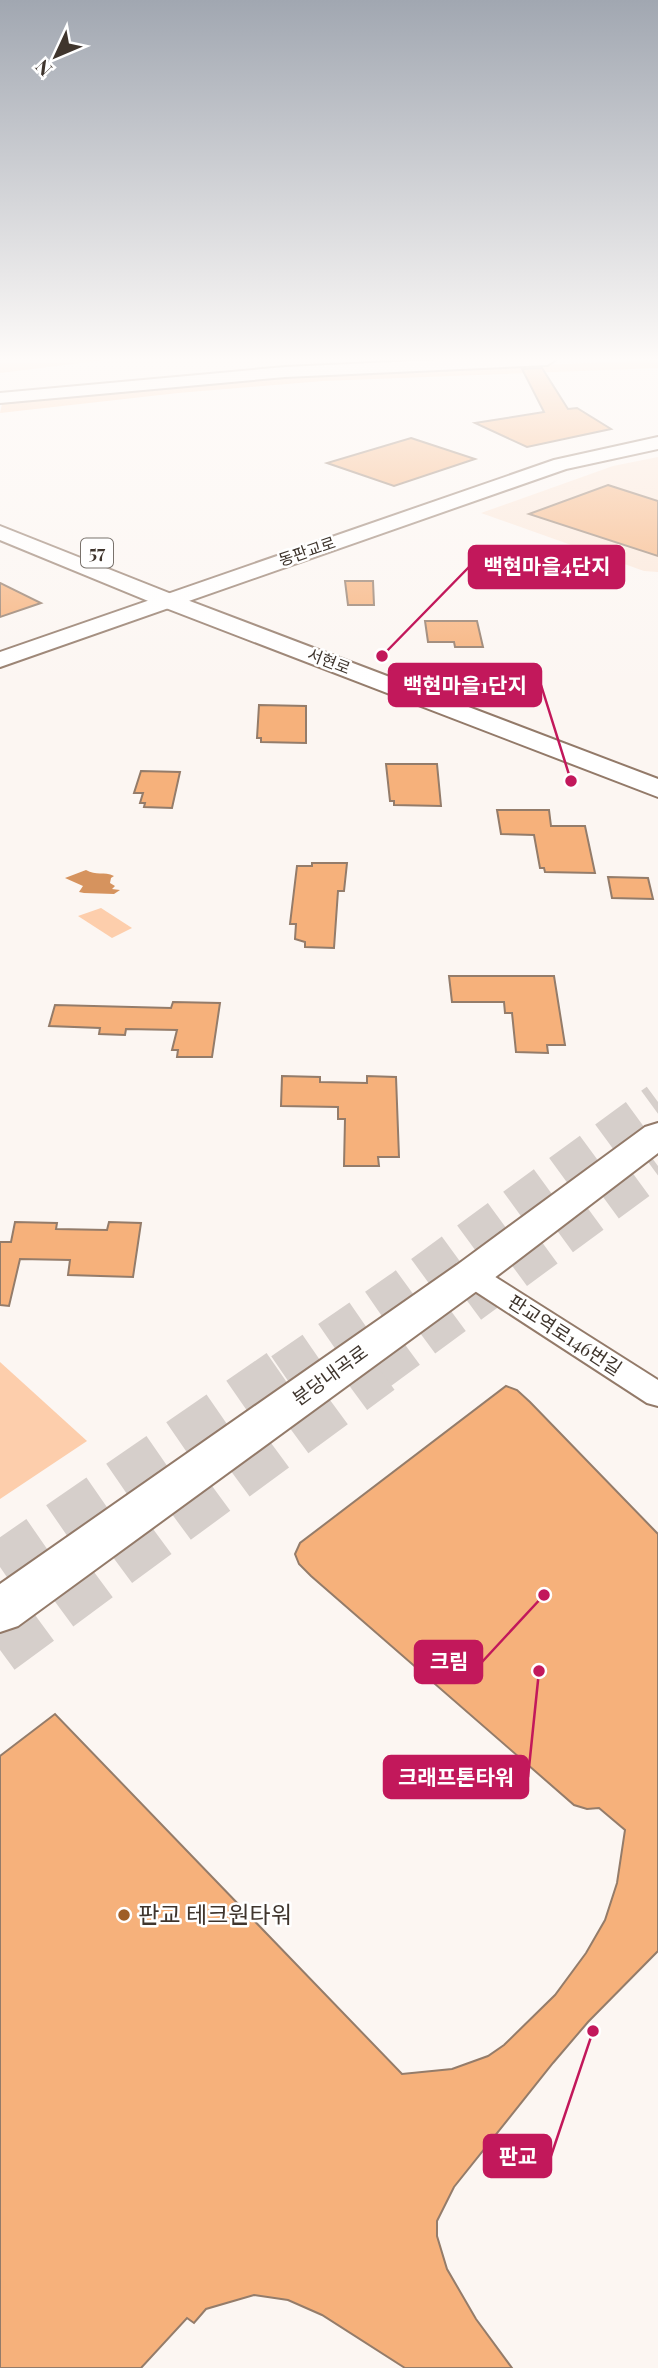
<svg xmlns="http://www.w3.org/2000/svg" width="658" height="2368" font-family="'Playfair Display','Noto Sans KR',serif">
	<style>
		.built { fill: #fbe6d7 }
		.green { fill: #fdceac }
		.water { fill: #d6935e }
		.building { fill: #f6b17b; stroke: #947c6a; stroke-width: 2 }
		.lines { fill: none; stroke-linecap: round; stroke-linejoin: round }
		.trunk-tunnel-far1 { stroke: #d6cfcb; stroke-width: 38; stroke-dasharray: 38 19; stroke-linecap: butt }
		.trunk-tunnel { stroke: #d6cfcb; stroke-width: 49; stroke-dasharray: 49 24; stroke-linecap: butt }
		.minor-casing { stroke: #937a69; stroke-width: 4 }
		.secondary-casing { stroke: #937a69; stroke-width: 4 }
		.primary-casing { stroke: #937a69; stroke-width: 4 }
		.trunk-casing { stroke: #937a69; stroke-width: 4 }
		.minor { fill: #fff; fill-rule: evenodd }
		.secondary { fill: #fff; fill-rule: evenodd }
		.primary { fill: #fff; fill-rule: evenodd }
		.trunk { fill: #fff; fill-rule: evenodd }
		.poi-dot { fill: #9e5e27; stroke: #fff; stroke-width: 2.5 }
		.labels { text-anchor: middle; stroke-width: 5; stroke-linejoin: round; paint-order: stroke }
		.far-street-label { font-size: 16px; fill: #3f352d; stroke: #fff }
		.shield { fill: #fff; stroke: #79726c; stroke-width: 2 }
		.shield-label { font-size: 18px; font-weight: bold; fill: #3f352d }
		.street-label { font-size: 19px; fill: #3f352d; stroke: #fff }
		.near-poi-label { font-size: 23px; fill: #3f352d; stroke: #fff; text-anchor: start }
		.leader { fill: none; stroke: #c2185b; stroke-width: 2.5 }
		.callout-dot { fill: #c2185b; stroke: #fff; stroke-width: 2.5 }
		.callout { fill: #c2185b; stroke: #c2185b; stroke-width: 2.5 }
		.callout-label { font-size: 21px; text-anchor: middle; font-weight: bold; fill: #fff }
	</style>
	<rect width="100%" height="100%" fill="#fcf6f2"/>
	<path class="built" d="M658 457V572L644 571 481 513 613 466Z"/>
	<g class="green">
		<path d="M0 360H106L0 373Z"/>
		<path d="M658 360V368L323 381 178 393 0 413 2 404 31 399 297 375Z"/>
		<path d="M101 908 132 928 112 938 78 916Z"/>
		<path d="M0 1362 87 1441 0 1499Z"/>
	</g>
	<path class="water" d="M86 870C96 876 104 871 114 876L111 878 110 883 115 886 112 889 120 890 114 894 84 893 79 892 83 886 65 878Z"/>
	<g class="building">
		<path d="M542 368 568 409 577 408 611 429 527 447 475 423 544 412 522 369Z"/>
		<path d="M411 438 475 459 394 486 327 463Z"/>
		<path d="M608 485 658 501V556L529 514Z"/>
		<path d="M345 581H373L374 605H348Z"/>
		<path d="M0 583 41 603 0 617Z"/>
		<path d="M425 621H477L483 647H455L454 642H428Z"/>
		<path d="M259 705 306 706V743L261 742V738H257Z"/>
		<path d="M386 764H437L441 806 394 805V801H390Z"/>
		<path d="M141 771 180 772 172 808 144 807 145 803H140L143 793H134Z"/>
		<path d="M497 810H549L551 826H585L595 873 545 872 544 868H540L534 835 501 834Z"/>
		<path d="M312 863H347L344 891H338L334 948 305 947V942L295 939 296 924H290L297 866H312Z"/>
		<path d="M608 877 648 878 653 899 612 898Z"/>
		<path d="M449 976H554L565 1045H547L548 1053 516 1052 512 1013H505L504 1002H452Z"/>
		<path d="M173 1002 220 1003 212 1057H177L178 1050H172L177 1030 126 1029 125 1035 99 1034 100 1028 49 1026 55 1005 171 1008Z"/>
		<path d="M282 1076 320 1077V1082L367 1083V1076L396 1077 399 1157H378L379 1166H344L345 1119H338V1107L281 1106Z"/>
		<path d="M15 1222 57 1223 56 1229 107 1230 109 1222 141 1223 133 1277 68 1275 70 1260 20 1259 9 1306 0 1305V1242H11Z"/>
		<path d="M506 1386 517 1390 530 1402 658 1534V1951L588 2022 553 2063 454 2187 437 2221V2236L447 2269 476 2319 512 2368H405L322 2315 288 2300 254 2295 206 2309 194 2323 187 2318 141 2368H0V1756L55 1714 402 2074 452 2069 488 2056 504 2045 555 1995 586 1953 605 1920 617 1883 625 1830 599 1808 587 1809 574 1805 311 1576 299 1564 295 1554 300 1543Z"/>
	</g>
	<g class="lines">
		<g class="trunk-tunnel-far1">
			<path d="M282 1372 401 1290 658 1102"/>
			<path d="M378 1372 658 1166"/>
		</g>
		<g class="trunk-tunnel">
			<path d="M0 1567 285 1370"/>
			<path d="M0 1650 380 1370"/>
		</g>
		<g class="minor-casing">
			<path id="minor" d="M471 1265 481 1268 658 1380V1406L647 1403 461 1282 457 1275 461 1268Z"/>
		</g>
		<g class="secondary-casing">
			<path id="secondary" d="M658 437V449L566 469 0 667V652L554 460Z"/>
		</g>
		<g class="primary-casing">
			<g id="primary">
				<path d="M0 526 174 595 658 779V797L158 605 0 540Z"/>
				<path d="M658 1123V1153L485 1285 18 1626 0 1632V1584L457 1265 645 1127Z"/>
			</g>
		</g>
		<g class="trunk-casing">
			<path id="trunk" d="M437 360H555L547 365 285 377 0 403V393L285 367Z"/>
		</g>
		<use href="#minor" class="minor"/>
		<use href="#secondary" class="secondary"/>
		<use href="#primary" class="primary"/>
		<use href="#trunk" class="trunk"/>
	</g>
	<linearGradient id="sky" x2="0" y2="1"><stop stop-color="#a1a7b1"/><stop offset="0.52" stop-color="#fefbf9"/><stop offset="1" stop-color="#fefbf9" stop-opacity="0"/></linearGradient>
	<rect width="658" height="691" fill="url(#sky)"/>
	<circle class="poi-dot" cx="124" cy="1915" r="7"/>
	<g class="labels">
		<g class="far-street-label">
			<text transform="translate(307 551) rotate(-19)" y="6">동판교로</text>
			<text transform="translate(329 661) rotate(21)" y="6">서현로</text>
		</g>
		<rect class="shield" x="81" y="538.5" width="32" height="29" rx="5"/>
		<g class="shield-label">
			<text x="97" y="559">57</text>
		</g>
		<g class="street-label">
			<text transform="translate(565 1335) rotate(33)" y="7">판교역로146번길</text>
			<text transform="translate(330 1375) rotate(-36)" y="7">분당내곡로</text>
		</g>
		<g class="near-poi-label">
			<text x="138" y="1923">판교 테크원타워</text>
		</g>
	</g>
	<path class="leader" d="M382 656L469 567M571 781L541 685M544 1595L482 1662M539 1671L528 1777M593 2031L551 2156"/>
	<g class="callout-dot">
		<circle cx="382" cy="656" r="7"/>
		<circle cx="571" cy="781" r="7"/>
		<circle cx="544" cy="1595" r="7"/>
		<circle cx="539" cy="1671" r="7"/>
		<circle cx="593" cy="2031" r="7"/>
	</g>
	<g class="callout">
		<rect x="469" y="546" width="155" height="42" rx="7"/>
		<rect x="389" y="664" width="152" height="42" rx="7"/>
		<rect x="415" y="1641" width="67" height="42" rx="7"/>
		<rect x="384" y="1756" width="144" height="42" rx="7"/>
		<rect x="484" y="2135" width="67" height="42" rx="7"/>
	</g>
	<g class="callout-label">
		<text x="547" y="574">백현마을4단지</text>
		<text x="465" y="693">백현마을1단지</text>
		<text x="449" y="1669">크림</text>
		<text x="456" y="1785">크래프톤타워</text>
		<text x="518" y="2164">판교</text>
	</g>
	<g transform="translate(56 56) rotate(226)" stroke="#ffffff" stroke-width="5" paint-order="stroke">
	<path d="M0-5L12 26L0 18L-12 26Z" fill="#3f352d"/>
	<text y="-10" font-size="19" font-weight="bold" text-anchor="middle" fill="#3f352d">N</text>
	</g>
</svg>
